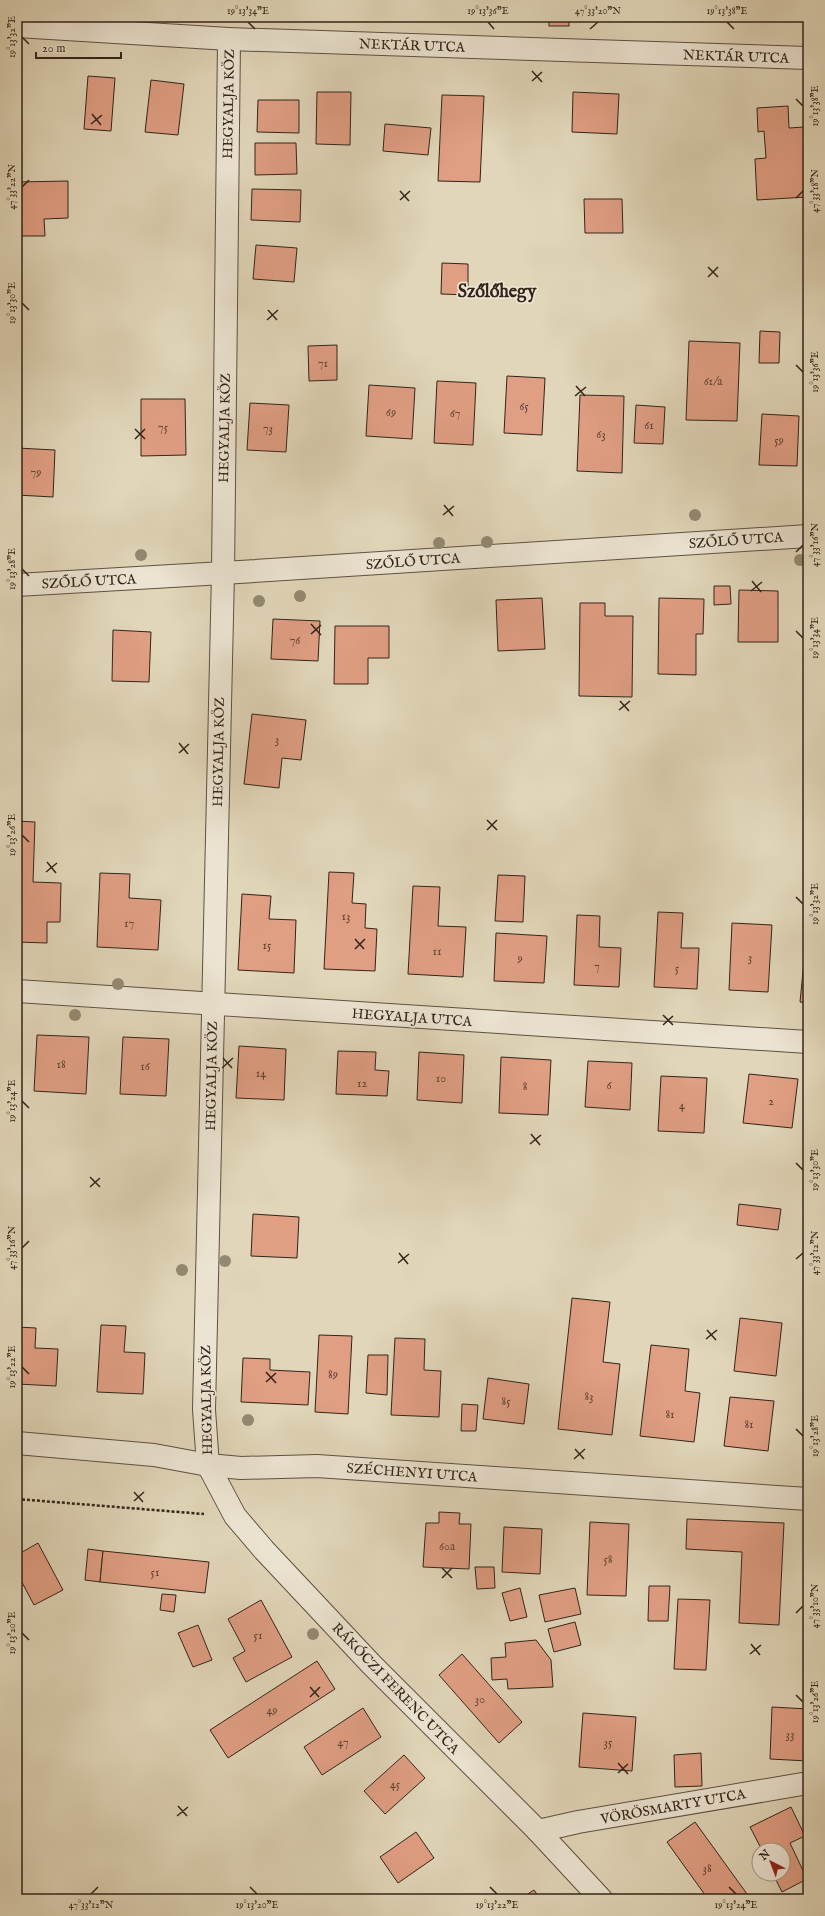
<svg xmlns="http://www.w3.org/2000/svg" width="825" height="1916" font-family="'IM FELL English',serif">
	<style>
		.building { fill: #e09e83; stroke: #32241a }
		.lines { fill: none; stroke-linecap: round; stroke-linejoin: round }
		.minor-casing { stroke: #5e5042; stroke-width: 24 }
		.tertiary-casing { stroke: #5e5042; stroke-width: 24 }
		.path { stroke: #32241a; stroke-width: 2.5; stroke-dasharray: 3 2; stroke-linecap: butt }
		.minor { stroke: #ece4d2; stroke-width: 22 }
		.tertiary { stroke: #ece4d2; stroke-width: 22 }
		.tree { fill: #938971 }
		.ticks { fill: none; stroke: #32241a; stroke-width: 1.5 }
		.labels { text-anchor: middle; stroke-width: 3.5; stroke-linejoin: round; paint-order: stroke }
		.number-label { font-size: 12px; fill: #5e4234 }
		.street-label { font-size: 14px; fill: #32241a; stroke: #ece4d2 }
		.district-label { font-size: 18px; font-weight: bold; fill: #32241a; stroke: #ece4d2 }
		.neatline { fill: none; stroke: #32241a; stroke-width: 1.5 }
		.ticks-label { font-size: 10px; text-anchor: middle; fill: #32241a }
	</style>
	<rect width="100%" height="100%" fill="#e1d6b9"/>
	<filter id="stains"><feTurbulence type="fractalNoise" baseFrequency=".005" numOctaves="4"/><feColorMatrix values="0 0 0 0 .2 0 0 0 0 .09 0 0 0 0 .02 0 0 0 .5 -.17"/></filter>
	<radialGradient id="worn" r=".72"><stop offset=".6" stop-color="#630" stop-opacity="0"/><stop offset="1" stop-color="#630" stop-opacity=".3"/></radialGradient>
	<g class="building">
		<rect x="549" y="17" width="20" height="9"/>
		<path d="M88 76 115 78 111 131 84 129Z"/>
		<path d="M151 80 184 84 178 135 145 132Z"/>
		<path d="M317 92H351L350 145 316 144Z"/>
		<path d="M573 92 619 94 617 134 572 132Z"/>
		<path d="M442 95 484 96 480 182 438 181Z"/>
		<path d="M258 100H299V133L257 132Z"/>
		<path d="M788 106 789 128 804 127 807 197 757 200 755 159 766 158 764 131 758 132 757 108Z"/>
		<path d="M385 124 431 128 428 155 383 151Z"/>
		<path d="M255 143H296L297 174 255 175Z"/>
		<path d="M68 181V218L44 219 45 236H20L18 182Z"/>
		<path d="M252 189 301 190 300 222 251 220Z"/>
		<path d="M584 199H622L623 233H585Z"/>
		<path d="M256 245 297 248 294 282 253 279Z"/>
		<path d="M442 263 468 264V295L441 294Z"/>
		<path d="M760 331 780 332 779 363H759Z"/>
		<path d="M689 341 740 343 737 421 686 420Z"/>
		<path d="M337 345V380L309 381 308 346Z"/>
		<path d="M507 376 545 378 542 435 504 433Z"/>
		<path d="M437 381 476 383 473 445 434 443Z"/>
		<path d="M369 385 415 388 412 439 366 436Z"/>
		<path d="M580 395 624 396 622 473 577 471Z"/>
		<path d="M141 399H185L186 455 141 456Z"/>
		<path d="M250 403 289 405 286 452 247 450Z"/>
		<path d="M636 405 665 407 663 444 634 443Z"/>
		<path d="M762 414 799 416 797 466 759 465Z"/>
		<path d="M17 448 55 450 53 497 17 495Z"/>
		<path d="M714 586H730L731 604 714 605Z"/>
		<path d="M739 590 778 591V642H738Z"/>
		<path d="M542 598 545 649 498 651 496 600Z"/>
		<path d="M659 598 704 599 703 634H696V675L658 674Z"/>
		<path d="M580 603H605V616H633L632 697 579 696Z"/>
		<path d="M273 619 320 621 318 661 271 659Z"/>
		<path d="M335 626H389V658H368V684H334Z"/>
		<path d="M113 630 151 632 149 682 112 681Z"/>
		<path d="M252 714 306 720 301 760 282 758 279 788 244 784Z"/>
		<path d="M17 821 35 822 33 882 61 883 60 922H47V943L17 942Z"/>
		<path d="M329 872 354 873 352 903 366 904 365 928 377 929 375 971 324 969Z"/>
		<path d="M100 873 130 874 129 898 161 900 158 950 97 947Z"/>
		<path d="M498 875 525 876 523 922 495 921Z"/>
		<path d="M413 886 440 887 438 926 466 927 463 977 408 974Z"/>
		<path d="M242 894 271 896 269 919 296 920 294 973 238 970Z"/>
		<path d="M658 912 683 913 681 948H699L697 989 654 987Z"/>
		<path d="M577 915 600 916 599 947 621 948 619 987 574 985Z"/>
		<path d="M732 923 772 925 768 992 729 990Z"/>
		<path d="M496 933 547 936 544 983 494 981Z"/>
		<path d="M804 961H808V1003L800 1002Z"/>
		<path d="M37 1035 89 1037 86 1094 34 1091Z"/>
		<path d="M123 1037 169 1039 166 1096 120 1094Z"/>
		<path d="M239 1046 286 1049 284 1100 236 1098Z"/>
		<path d="M338 1051 376 1052 375 1070 389 1071 387 1096 336 1094Z"/>
		<path d="M419 1052 464 1055 462 1103 417 1100Z"/>
		<path d="M501 1057 551 1060 548 1115 499 1113Z"/>
		<path d="M588 1061 632 1063 630 1110 585 1107Z"/>
		<path d="M749 1074 798 1079 792 1128 743 1123Z"/>
		<path d="M661 1076 707 1078 704 1133 658 1131Z"/>
		<path d="M739 1204 781 1209 778 1230 737 1225Z"/>
		<path d="M253 1214 299 1217 297 1258 251 1256Z"/>
		<path d="M572 1298 610 1302 603 1362 620 1364 612 1435 558 1429Z"/>
		<path d="M740 1318 782 1323 776 1376 734 1371Z"/>
		<path d="M101 1325 126 1326 124 1352 145 1353 143 1394 97 1392Z"/>
		<path d="M17 1327 36 1328 35 1348 58 1349 56 1386 17 1384Z"/>
		<path d="M319 1335 352 1336 348 1414 315 1412Z"/>
		<path d="M395 1338 425 1339 424 1370 441 1371 439 1417 391 1415Z"/>
		<path d="M651 1345 689 1349 685 1391 700 1393 694 1442 640 1436Z"/>
		<path d="M368 1355H388L387 1395 366 1393Z"/>
		<path d="M243 1358 270 1359V1370L310 1372 308 1405 241 1402Z"/>
		<path d="M488 1378 529 1384 524 1424 483 1419Z"/>
		<path d="M730 1397 774 1401 768 1451 724 1446Z"/>
		<path d="M462 1404 478 1405 476 1431H461Z"/>
		<path d="M439 1512 460 1513 459 1524H471L469 1569 423 1567 426 1523H439Z"/>
		<path d="M687 1519 784 1523 779 1625 739 1623 742 1552 686 1549Z"/>
		<path d="M590 1522 629 1524 626 1596 587 1595Z"/>
		<path d="M504 1527 542 1529 540 1574 502 1572Z"/>
		<path d="M38 1543 63 1590 34 1605 17 1573V1555Z"/>
		<path d="M88 1549 103 1551 100 1582 85 1580Z"/>
		<path d="M103 1551 209 1562 205 1593 100 1582Z"/>
		<path d="M475 1567H494L495 1588 477 1589Z"/>
		<path d="M649 1586H670L668 1621H648Z"/>
		<path d="M520 1588 527 1617 510 1621 502 1593Z"/>
		<path d="M575 1588 581 1614 545 1622 539 1595Z"/>
		<path d="M162 1594 176 1595 174 1612 160 1610Z"/>
		<path d="M678 1599 710 1600 706 1670 674 1669Z"/>
		<path d="M261 1600 292 1657 246 1682 233 1658 245 1651 228 1619Z"/>
		<path d="M575 1622 581 1645 554 1652 548 1629Z"/>
		<path d="M198 1625 212 1660 193 1667 178 1633Z"/>
		<path d="M536 1640 551 1660 553 1687 508 1689 507 1679 492 1680 491 1658 506 1657 505 1643Z"/>
		<path d="M462 1654 522 1722 499 1743 439 1675Z"/>
		<path d="M317 1661 335 1689 228 1758 210 1730Z"/>
		<path d="M772 1707 808 1709V1761L770 1759Z"/>
		<path d="M363 1708 381 1737 322 1775 304 1747Z"/>
		<path d="M583 1713 636 1717 632 1771 579 1767Z"/>
		<path d="M701 1753 702 1786 675 1787 674 1755Z"/>
		<path d="M404 1755 425 1778 385 1814 364 1791Z"/>
		<path d="M791 1807 805 1836 790 1843 807 1879 782 1892 773 1874H783V1850H762L750 1827Z"/>
		<path d="M695 1822 747 1894 741 1899H708L667 1842Z"/>
		<path d="M416 1832 434 1858 398 1883 380 1857Z"/>
		<path d="M534 1890 540 1899H520Z"/>
	</g>
	<g class="lines">
		<g class="minor-casing">
			<g id="minor">
				<path d="M17 26 229 39 808 58"/>
				<path d="M17 585 223 573 808 536"/>
				<path d="M17 991 808 1042"/>
				<path d="M17 1443 154 1455 208 1465 241 1468 317 1466 808 1499"/>
				<path d="M208 1465 204 1410 223 573 229 39"/>
				<path d="M538 1831 578 1822 808 1783"/>
			</g>
		</g>
		<g class="tertiary-casing">
			<path id="tertiary" d="M208 1465 235 1516 264 1550 371 1664 538 1831 601 1899"/>
		</g>
		<path class="path" d="M17 1499 204 1514"/>
		<use href="#minor" class="minor"/>
		<use href="#tertiary" class="tertiary"/>
	</g>
	<g class="tree">
		<circle cx="695" cy="515" r="6"/>
		<circle cx="487" cy="542" r="6"/>
		<circle cx="439" cy="543" r="6"/>
		<circle cx="141" cy="555" r="6"/>
		<circle cx="800" cy="560" r="6"/>
		<circle cx="300" cy="596" r="6"/>
		<circle cx="259" cy="601" r="6"/>
		<circle cx="118" cy="984" r="6"/>
		<circle cx="75" cy="1015" r="6"/>
		<circle cx="225" cy="1261" r="6"/>
		<circle cx="182" cy="1270" r="6"/>
		<circle cx="248" cy="1420" r="6"/>
		<circle cx="313" cy="1634" r="6"/>
	</g>
	<path class="ticks" d="M248 22 255 29M488 22 494 29M727 22 734 29M590 29 598 22M22 37 29 44M532 71 542 82M532 81 542 72M796 99 803 106M92 114 101 125M91 124 102 115M22 187 29 180M400 191 409 201M796 198 803 191M400 200 410 191M708 267 718 277M708 277 718 267M22 303 29 310M268 310 277 320M267 320 278 310M796 365 803 372M576 386 585 396M575 396 586 387M135 429 145 439M135 439 145 429M444 505 453 516M443 515 454 506M796 552 803 545M22 569 29 576M752 581 761 592M751 591 762 582M311 624 321 635M796 631 803 638M311 634 321 625M620 701 629 711M619 710 630 701M179 743 188 754M179 753 189 744M487 820 497 830M487 830 497 820M22 835 29 842M47 862 56 873M46 872 57 863M796 897 803 904M355 939 364 949M355 949 365 939M663 1015 673 1025M663 1025 673 1016M223 1058 232 1068M222 1068 233 1058M22 1101 29 1108M531 1134 540 1145M530 1144 541 1135M796 1163 803 1170M90 1177 100 1187M90 1187 100 1178M22 1248 29 1241M399 1253 408 1264M796 1259 803 1253M398 1263 409 1254M707 1330 716 1340M706 1339 717 1330M22 1367 29 1374M266 1372 276 1383M266 1382 276 1373M796 1429 803 1436M575 1449 584 1459M574 1459 585 1449M134 1492 143 1502M134 1501 144 1492M442 1568 452 1578M442 1578 452 1568M796 1613 803 1606M22 1633 29 1640M751 1644 760 1655M750 1654 761 1645M310 1687 319 1697M796 1695 803 1702M310 1697 320 1687M618 1763 628 1774M618 1773 628 1764M178 1806 187 1816M177 1816 188 1807M250 1887 257 1894M490 1887 497 1894M729 1887 736 1894M91 1894 98 1887"/>
	<g class="labels">
		<g class="number-label">
			<text x="323" y="367">71</text>
			<text x="713" y="385">61/a</text>
			<text x="524" y="410">65</text>
			<text x="391" y="416">69</text>
			<text x="455" y="417">67</text>
			<text x="649" y="429">61</text>
			<text x="163" y="431">75</text>
			<text x="268" y="432">73</text>
			<text x="601" y="438">63</text>
			<text x="779" y="444">59</text>
			<text x="36" y="476">79</text>
			<text x="295" y="644">76</text>
			<text x="277" y="743">3</text>
			<text x="346" y="920">13</text>
			<text x="129" y="927">17</text>
			<text x="267" y="949">15</text>
			<text x="437" y="955">11</text>
			<text x="750" y="961">3</text>
			<text x="520" y="962">9</text>
			<text x="597" y="970">7</text>
			<text x="677" y="972">5</text>
			<text x="61" y="1068">18</text>
			<text x="145" y="1070">16</text>
			<text x="261" y="1077">14</text>
			<text x="441" y="1082">10</text>
			<text x="362" y="1087">12</text>
			<text x="609" y="1089">6</text>
			<text x="525" y="1090">8</text>
			<text x="771" y="1105">2</text>
			<text x="682" y="1109">4</text>
			<text x="333" y="1378">89</text>
			<text x="589" y="1400">83</text>
			<text x="506" y="1405">85</text>
			<text x="670" y="1418">81</text>
			<text x="749" y="1428">81</text>
			<text x="447" y="1550">60a</text>
			<text x="608" y="1563">58</text>
			<text x="155" y="1576">51</text>
			<text x="258" y="1639">51</text>
			<text x="480" y="1703">30</text>
			<text x="272" y="1714">49</text>
			<text x="790" y="1738">33</text>
			<text x="343" y="1746">47</text>
			<text x="608" y="1746">35</text>
			<text x="395" y="1788">45</text>
			<text x="707" y="1872">38</text>
		</g>
		<g class="street-label">
			<text transform="translate(412 45) rotate(2)" y="5">NEKTÁR UTCA</text>
			<text transform="translate(736 56) rotate(2)" y="5">NEKTÁR UTCA</text>
			<text transform="translate(228 104) rotate(-89)" y="5">HEGYALJA KÖZ</text>
			<text transform="translate(224 428) rotate(-89)" y="5">HEGYALJA KÖZ</text>
			<text transform="translate(736 540) rotate(-4)" y="5">SZŐLŐ UTCA</text>
			<text transform="translate(413 561) rotate(-4)" y="5">SZŐLŐ UTCA</text>
			<text transform="translate(89 581) rotate(-3)" y="5">SZŐLŐ UTCA</text>
			<text transform="translate(218 752) rotate(-89)" y="5">HEGYALJA KÖZ</text>
			<text transform="translate(412 1017) rotate(4)" y="5">HEGYALJA UTCA</text>
			<text transform="translate(211 1076) rotate(-89)" y="5">HEGYALJA KÖZ</text>
			<text transform="translate(206 1400) rotate(-91)" y="5">HEGYALJA KÖZ</text>
			<text transform="translate(412 1472) rotate(4)" y="5">SZÉCHENYI UTCA</text>
			<text transform="translate(396 1688) rotate(46)" y="5">RÁKÓCZI FERENC UTCA</text>
			<text transform="translate(673 1806) rotate(-10)" y="5">VÖRÖSMARTY UTCA</text>
		</g>
		<g class="district-label">
			<text x="497" y="297">Szőlőhegy</text>
		</g>
	</g>
	<rect width="825" height="1916" fill="none" stroke="#e1d6b9" stroke-width="44"/>
	<g transform="translate(771 1862) rotate(318)"><circle r="19" fill="#ece4d2" stroke="#a29788"/>
	<path d="M0-3L7 15L0 10L-7 15Z" fill="#8f2418"/>
	<text y="-6" font-size="11" font-weight="bold" text-anchor="middle" fill="#32241a">N</text>
	</g>
	<path d="M36 52v6h85v-6" fill="none" stroke="#32241a" stroke-width="2"/>
	<text x="42" y="52" font-size="12" fill="#32241a" stroke="#ece4d2" stroke-width="3" paint-order="stroke">20 m</text>
	<rect x="22" y="22" width="781" height="1872" class="neatline"/>
	<g class="ticks-label">
		<text x="248" y="14">19°13'34"E</text>
		<text x="488" y="14">19°13'36"E</text>
		<text x="598" y="14">47°33'20"N</text>
		<text x="727" y="14">19°13'38"E</text>
		<text transform="translate(11 37) rotate(-90)" y="4">19°13'32"E</text>
		<text transform="translate(814 106) rotate(-90)" y="4">19°13'38"E</text>
		<text transform="translate(11 187) rotate(-90)" y="4">47°33'22"N</text>
		<text transform="translate(814 191) rotate(-90)" y="4">47°33'18"N</text>
		<text transform="translate(11 303) rotate(-90)" y="4">19°13'30"E</text>
		<text transform="translate(814 372) rotate(-90)" y="4">19°13'36"E</text>
		<text transform="translate(814 545) rotate(-90)" y="4">47°33'16"N</text>
		<text transform="translate(11 569) rotate(-90)" y="4">19°13'28"E</text>
		<text transform="translate(814 638) rotate(-90)" y="4">19°13'34"E</text>
		<text transform="translate(11 835) rotate(-90)" y="4">19°13'26"E</text>
		<text transform="translate(814 904) rotate(-90)" y="4">19°13'32"E</text>
		<text transform="translate(11 1101) rotate(-90)" y="4">19°13'24"E</text>
		<text transform="translate(814 1170) rotate(-90)" y="4">19°13'30"E</text>
		<text transform="translate(11 1248) rotate(-90)" y="4">47°33'16"N</text>
		<text transform="translate(814 1253) rotate(-90)" y="4">47°33'12"N</text>
		<text transform="translate(11 1367) rotate(-90)" y="4">19°13'22"E</text>
		<text transform="translate(814 1436) rotate(-90)" y="4">19°13'28"E</text>
		<text transform="translate(814 1606) rotate(-90)" y="4">47°33'10"N</text>
		<text transform="translate(11 1633) rotate(-90)" y="4">19°13'20"E</text>
		<text transform="translate(814 1702) rotate(-90)" y="4">19°13'26"E</text>
		<text x="91" y="1908">47°33'12"N</text>
		<text x="257" y="1908">19°13'20"E</text>
		<text x="497" y="1908">19°13'22"E</text>
		<text x="736" y="1908">19°13'24"E</text>
	</g>
	<rect width="100%" height="100%" filter="url(#stains)"/>
	<rect width="100%" height="100%" fill="url(#worn)"/>
</svg>
